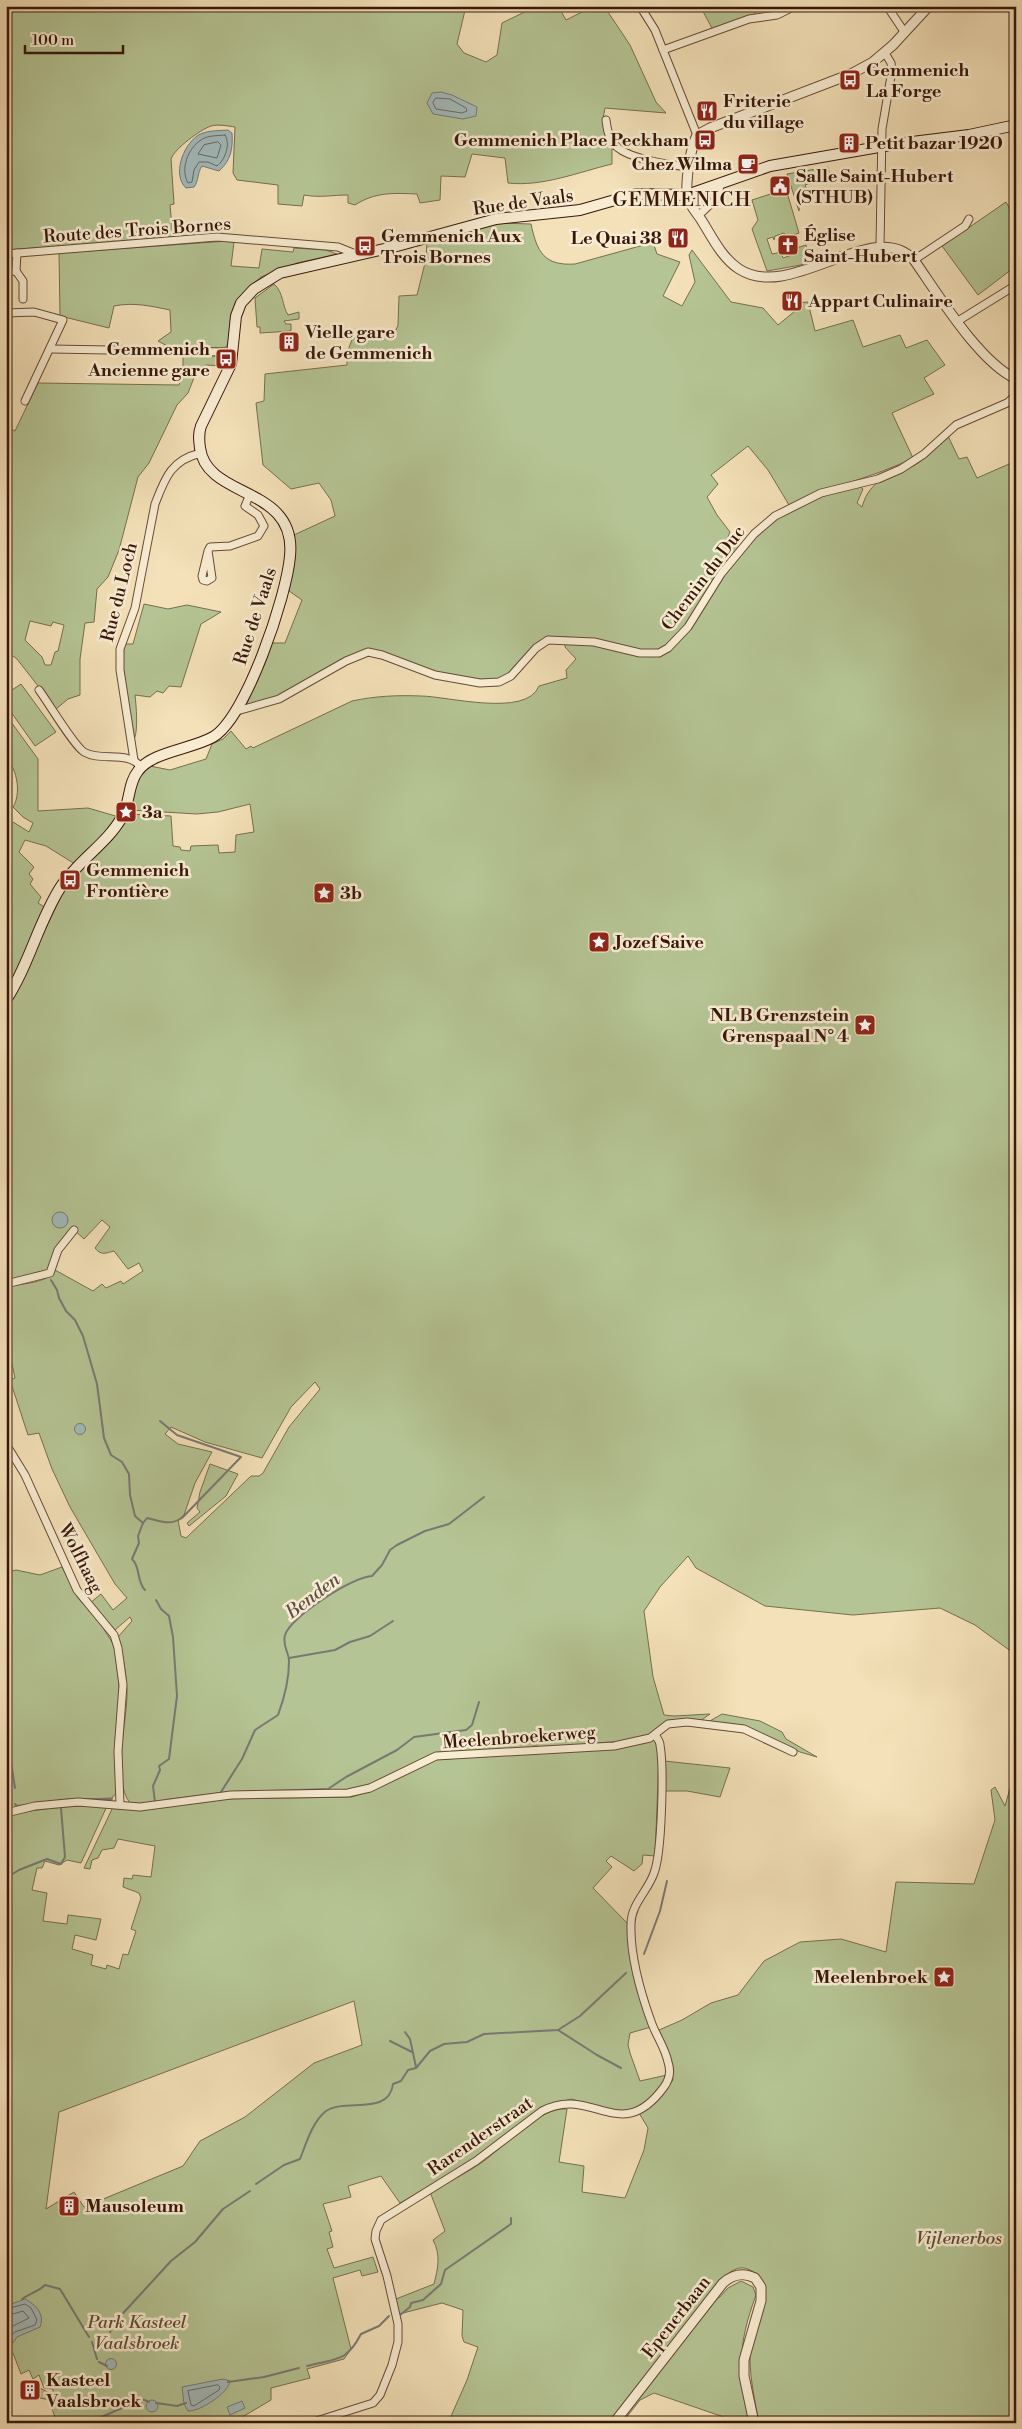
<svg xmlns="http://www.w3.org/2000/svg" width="1022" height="2429" font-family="'Libre Bodoni',serif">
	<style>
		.green { fill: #b5c494; stroke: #766e50; fill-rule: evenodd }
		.water { fill: #a2babb; stroke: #787975 }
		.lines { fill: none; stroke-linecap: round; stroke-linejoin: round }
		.shore { stroke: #6d6863; stroke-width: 1 }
		.stream { stroke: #787975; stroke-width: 2 }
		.minor-casing { stroke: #674a36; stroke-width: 9 }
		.tertiary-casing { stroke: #674a36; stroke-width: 11 }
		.secondary-casing { stroke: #38170b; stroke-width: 12 }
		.minor { stroke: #f8ecd2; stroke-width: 7 }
		.tertiary { stroke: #f8ecd2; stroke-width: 9 }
		.secondary { stroke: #f8ecd2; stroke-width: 10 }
		.labels { text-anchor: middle; stroke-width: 5; stroke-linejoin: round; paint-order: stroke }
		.poi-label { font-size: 18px; font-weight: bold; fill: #38170b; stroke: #f8ecd2; text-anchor: start }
		.street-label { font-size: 18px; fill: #38170b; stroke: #f8ecd2 }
		.park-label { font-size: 18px; font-style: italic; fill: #5e4b34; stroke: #f8ecd2 }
		.water-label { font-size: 19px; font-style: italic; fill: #5d5049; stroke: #f8ecd2 }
		.quarter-label { font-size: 20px; letter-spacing: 1px; fill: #38170b; stroke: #f8ecd2 }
	</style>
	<rect width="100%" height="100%" fill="#f4e1b9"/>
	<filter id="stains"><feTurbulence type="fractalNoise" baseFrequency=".004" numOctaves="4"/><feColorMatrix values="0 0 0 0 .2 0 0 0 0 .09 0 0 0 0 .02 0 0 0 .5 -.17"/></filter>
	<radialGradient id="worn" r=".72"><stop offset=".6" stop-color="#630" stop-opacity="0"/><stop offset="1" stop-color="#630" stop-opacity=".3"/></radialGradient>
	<g class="green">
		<path d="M6 6H466L457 44 464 53 486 62 497 55 502 23 537 6H558L566 20 594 6H620L608 12 630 45 656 102 666 113 605 108 603 118 612 147V164C579 172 542 187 508 183L505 158 472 154 465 177 441 176 440 200 420 203 417 194C393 193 375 192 355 205L348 203V195C332 195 320 198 304 195L302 206 278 204V185L237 180 233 173 235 127C228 126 218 124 211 126 200 130 175 148 171 159L174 204 170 205 173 238 6 250Z"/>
		<path d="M700 6H755V14L713 30Z"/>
		<path d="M828 167 830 177 805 185 807 190 800 199 799 211 787 174Z"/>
		<path d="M786 189 799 233 786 238 784 233 775 236 774 240 773 237 767 239 772 254 781 252 783 258 792 255 790 250 806 245 812 263 767 271 752 229 758 220 752 200Z"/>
		<path d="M1006 202 1016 220V266L978 295 942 246Z"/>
		<path d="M498 223 531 224C537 252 544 266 575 264L651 243 654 245 657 254 680 262 663 296 682 306 695 282 689 255 692 250 731 302 763 308 778 325 795 311V303L808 302 815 331 853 320 863 347 900 335 906 348 927 340 945 365 924 378 934 394 892 413 913 458C873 478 830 486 789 505L768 470 748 446 711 475 718 484 707 497 717 515 730 532 728 537 739 547C726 568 683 641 664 649 651 655 638 651 626 648 601 642 572 634 546 638 536 648 516 672 505 678 477 692 404 660 376 650 347 648 306 683 279 696 269 701 257 703 246 706L271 643H285L302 600 289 591 295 556 294 535 335 516 331 500 319 483 291 489 263 465 256 403 264 401 265 374 347 365V353L353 337 396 330 398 325 399 296 417 295 426 259 427 241Z"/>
		<path d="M227 241 234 242 231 266 259 268 262 249 293 252 294 248 326 250 337 254 297 263 261 277 250 287 228 345 224 348 173 349 158 341 171 332 170 310C151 306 133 302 114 306L109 328 60 316 59 253Z"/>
		<path d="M274 284C284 293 282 306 288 315L299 312V319L284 321 286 324H291V331L260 333V327H257L255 298Z"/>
		<path d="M183 356H219L224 364V366L206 365 200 368 195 375 188 393 177 405 149 463 138 477 119 550 108 577 97 589 94 622 85 623 80 659V695L68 699 56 709 17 659 6 651V426L15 431 38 383 179 385 183 374ZM30 621 51 626 53 622 64 625 58 651 55 652 51 665H45L42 657 25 640Z"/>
		<path d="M948 436 959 459 967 457 977 478 1016 461V1655L975 1625 940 1608 853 1615 765 1606 696 1568 688 1556 660 1587 644 1611 653 1677 664 1715 674 1716 710 1714 700 1721 669 1722 648 1737 614 1743 539 1749 538 1746H533V1750L443 1753 356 1790 245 1792 148 1804 130 1803C111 1779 128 1719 127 1690 126 1672 123 1654 118 1637L132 1621 130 1617 115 1630 90 1603 101 1594 113 1610 127 1598 115 1584 70 1507 52 1469 39 1433 28 1435 10 1380 15 1378 11 1359H6V1287C19 1284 50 1283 55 1270L93 1291 102 1284 106 1288 121 1281 123 1284 143 1271 139 1263 128 1269 114 1251C106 1253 101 1256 95 1248L110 1227 102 1220 84 1239 72 1228 50 1270 6 1281V1006L12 999 66 886 129 814 171 816 173 846 180 847 181 850 190 851 191 846 218 845 219 853 235 852 236 835 254 832 250 804 218 812 197 814 130 810 137 779 150 766 170 770 206 759 212 744 223 739 231 731 246 749 251 746 253 748 352 701C375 696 398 695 421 696 446 696 527 718 539 686L567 678 566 670 576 659 565 647V641L597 643 631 653 666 651C697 610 736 544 780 517 804 502 831 493 858 485L863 489 857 503 862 507C871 476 890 479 915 465 927 458 938 446 948 436ZM58 1213 66 1215 68 1222 60 1227 54 1216ZM315 1382 320 1389 289 1427 263 1473 259 1476H251L186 1538 181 1536 178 1520 184 1515 195 1483 212 1452 178 1444 165 1434 171 1427 205 1442 262 1458 291 1407Z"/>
		<path d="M144 604 168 609 187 605 221 612 201 624 181 687 169 686 163 693 157 691 150 697 135 695C136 704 139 734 133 741L123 666 124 644H133Z"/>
		<path d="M21 684 56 732 35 746 6 705V694Z"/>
		<path d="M6 715 38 759V811L88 808 119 817 75 864 46 846 25 840 19 852 34 867 29 874 33 879 30 884 41 897 38 903 46 908 18 971 6 992V823L13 822 29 832 33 823 23 817 13 807C21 795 18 769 6 759Z"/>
		<path d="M210 1464 238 1474 226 1496 189 1526 187 1523 200 1512 197 1508 200 1492Z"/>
		<path d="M62 1567 78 1598 100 1623 112 1642 115 1650 119 1685 118 1791 112 1798 60 1800 6 1811V1573L16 1570 40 1575Z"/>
		<path d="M722 1714 760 1721 782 1732 786 1739 817 1757 800 1752 752 1729 708 1722Z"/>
		<path d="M654 1739 656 1743 659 1756 655 1856 643 1855 642 1864 634 1871 611 1856 606 1861 612 1867 593 1888 628 1924 651 2027 630 2033 628 2045 630 2053 640 2081 667 2075 657 2094 630 2113 592 2106 572 2099 554 2103 481 2156 400 2203 381 2176 348 2186 351 2197 323 2204 332 2231 329 2232 333 2247 327 2249 334 2268 373 2257 378 2272 362 2276 360 2270 333 2278 351 2349 344 2359 307 2369 310 2378 271 2388V2400L232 2423H57L49 2400 40 2398 36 2388H40L53 2395V2389L44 2388 39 2375 33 2379 29 2370 21 2374 13 2353 6 2355V1816C40 1808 73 1805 107 1806L81 1863 67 1860 59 1865 45 1861 42 1868H37L32 1890 47 1893 43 1921 67 1924 68 1915 101 1919 96 1940 75 1935 72 1949 93 1955 91 1965 106 1969 107 1965 119 1969 123 1954 128 1955 136 1931 131 1929 141 1898 139 1893 123 1887 124 1878 132 1879 133 1875 151 1877 155 1846 118 1839 114 1848 102 1850 98 1858 92 1860 90 1869 84 1868 113 1807 218 1799 352 1797 372 1790 431 1760 521 1754ZM354 2001 362 2045 314 2063 245 2117 200 2141 183 2166 84 2207 74 2192 46 2209 59 2112Z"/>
		<path d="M664 1761 730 1768 720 1797 687 1791H663Z"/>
		<path d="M1016 1767V2423H759C755 2401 750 2379 750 2358 750 2330 785 2287 750 2270 732 2261 720 2283 711 2295L719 2298 728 2288 741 2281 753 2287 756 2295C736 2350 740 2367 750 2423H741L654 2393 640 2400 622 2423H448L467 2380 478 2347 464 2342 462 2336 463 2310 442 2303 399 2314 396 2299 434 2284C438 2268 441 2255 433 2240L445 2231 430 2192C447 2183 465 2174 481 2163 503 2148 540 2106 567 2109L559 2162 584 2166 582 2192 625 2198 644 2150 648 2128 639 2113 658 2097 673 2080 670 2056 659 2030 682 2020 711 2003 738 1995 764 1961 800 1942 841 1939 886 1952 896 1882 974 1884 995 1820 991 1790 995 1787 1005 1806Z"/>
	</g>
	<g class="water">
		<path d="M441 92 452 95 477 107 476 116 463 119 433 114 427 103 432 93Z"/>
		<path d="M228 130 232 133C233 149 231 160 219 171L202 166C197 173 199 181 194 187L186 188C172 175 183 146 197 136 206 130 217 131 228 130Z"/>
		<circle cx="60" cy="1220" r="8"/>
		<circle cx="80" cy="1429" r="5.5"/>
		<path d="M25 2299C36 2305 45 2314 40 2327L17 2337 13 2343 6 2345V2306Z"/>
		<circle cx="111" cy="2364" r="5.5"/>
		<path d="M223 2379 230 2381C229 2393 199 2412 188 2411L184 2404 182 2387Z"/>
		<circle cx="152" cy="2406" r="6"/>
		<path d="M242 2401 245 2408 230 2415 227 2407Z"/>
	</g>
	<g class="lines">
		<g class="shore">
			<path d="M436 98 450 99 466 108 467 111 462 113 436 109 433 103Z"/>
			<path d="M225 135C231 144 225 160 217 166L208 162H199L194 170 192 182 188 183C180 169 188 148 201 140 208 135 217 136 225 135Z"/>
			<path d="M218 142 221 145 217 158 198 154 204 145Z"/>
			<path d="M6 2309 25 2304 31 2308 37 2320 35 2325 15 2332 6 2340"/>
			<path d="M6 2316 23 2311 29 2318 11 2327 6 2333"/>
			<path d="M218 2385 220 2387 219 2390 194 2406 191 2405 188 2391Z"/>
		</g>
		<g class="stream">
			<path d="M51 1280 57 1290 59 1298 66 1311 75 1320 83 1336 97 1384 104 1438 111 1455 122 1462 129 1474 130 1495 135 1516 143 1523 138 1536 139 1543 132 1559C141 1567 136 1581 145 1590"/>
			<path d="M143 1523 147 1518C161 1521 169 1526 182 1518L241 1457 177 1435 160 1421"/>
			<path d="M289 1658 335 1650 350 1642 370 1636 393 1621"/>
			<path d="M7 1736 15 1788"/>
			<path d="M590 1744 617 1742"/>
			<path d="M221 1792 242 1759 255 1730 278 1715C284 1699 289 1678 289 1661 289 1652 282 1646 285 1635 290 1617 354 1576 372 1576L382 1565 390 1550 397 1545 425 1531 449 1524 484 1497"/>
			<path d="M235 1792 328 1789 346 1777 397 1750 414 1737 466 1730 472 1725 479 1702"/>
			<path d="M84 1799H112"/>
			<path d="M166 1800 231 1792"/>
			<path d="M155 1802 153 1786 160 1770 159 1766 169 1759 177 1696 173 1637 169 1616 161 1609 156 1600"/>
			<path d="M15 1804 17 1806 72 1799"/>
			<path d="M6 1878 19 1870 47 1859 61 1864 65 1857 61 1808"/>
			<path d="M644 1954 660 1911 667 1881"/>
			<path d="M558 2030 597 2055 621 2068"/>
			<path d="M405 2032 410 2039 416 2067"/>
			<path d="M390 2041 412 2052"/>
			<path d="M256 2184 284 2165 300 2159C306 2144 312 2122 326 2111 346 2098 389 2116 393 2084L401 2081 408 2070 416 2068 430 2051 444 2044 467 2042 484 2034 558 2030 580 2016 626 1973"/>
			<path d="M22 2299C30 2293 38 2292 45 2285L60 2289 89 2337"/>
			<path d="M400 2315 410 2307 411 2303 423 2300 441 2284 445 2270 511 2224V2218"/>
			<path d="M115 2322 171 2261 195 2242 223 2209 250 2191"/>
			<path d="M110 2332 113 2325"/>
			<path d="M92 2342 97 2359"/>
			<path d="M105 2348 107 2339"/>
			<path d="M99 2362 107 2366"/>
			<path d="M307 2366C336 2358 346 2363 361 2334L379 2326 389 2316"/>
			<path d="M228 2382 264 2377 299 2368"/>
			<path d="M156 2403 177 2406 186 2403"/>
			<path d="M88 2423 142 2399 149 2402"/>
		</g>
		<g class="minor-casing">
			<g id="minor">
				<path d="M640 6 655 30 697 135"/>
				<path d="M887 6 905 33"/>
				<path d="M663 50 749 19 777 15 795 6"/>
				<path d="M606 120C607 128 608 136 613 143 625 159 670 165 690 167"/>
				<path d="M698 216 718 197 720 185"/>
				<path d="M880 246 882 129 892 70 891 63 885 53"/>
				<path d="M6 254 217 237 338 247 358 255"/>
				<path d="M914 260 965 226 969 219"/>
				<path d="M16 271 23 281V299"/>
				<path d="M6 272 16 271 17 253"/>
				<path d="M6 313 34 312 63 320 25 401"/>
				<path d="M958 321 1016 285"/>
				<path d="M51 349 226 352 233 354"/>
				<path d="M208 551 212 578 207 581 203 580 202 576 208 551 210 547 230 546 258 536 264 526 258 515 245 506 250 494"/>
				<path d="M39 690C48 702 74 746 84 752 101 762 128 750 141 767"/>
				<path d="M237 711 279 699 346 661 368 652 382 655 435 675 480 683 499 682 511 676 536 648 548 640 594 642 640 653H659L668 648 688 627 721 574 754 534 775 516 821 493 878 479 901 469 924 454 956 425 1007 403 1016 395"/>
				<path d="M134 760 120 670V649L135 608 155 504C165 478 171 460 201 453"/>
				<path d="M6 1284 50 1273 58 1250 74 1230"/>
				<path d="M6 1444 25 1475 77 1590 114 1635 118 1648 123 1685 118 1751 120 1804"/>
				<path d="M6 1813 35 1806 78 1802 140 1807 231 1795 348 1793 370 1788 436 1756 614 1746 650 1738 668 1724 687 1722 744 1729 793 1752"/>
				<path d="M310 2423 373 2403 380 2395 392 2365 398 2342V2324L387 2276 375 2239 376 2231 381 2220 476 2161 542 2111C592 2084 620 2147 664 2087 670 2079 671 2071 668 2062 665 2048 657 2037 652 2024 641 1994 630 1956 631 1924 631 1904 648 1891 654 1873 662 1853 664 1767 660 1745 660 1741 657 1738 655 1735"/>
			</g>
		</g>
		<g class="tertiary-casing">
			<g id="tertiary">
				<path d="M929 6 893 45 873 62 851 74 710 128 697 135C690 149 686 179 687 195 688 204 697 213 702 221 712 237 722 258 739 269 791 303 873 216 914 260 938 294 978 361 1016 379"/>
				<path d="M614 2423 723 2283C733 2274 743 2272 755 2278L761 2287V2301L744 2360V2376L754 2423"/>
			</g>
		</g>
		<g class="secondary-casing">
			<path id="secondary" d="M6 1000C29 965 38 923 60 888 77 861 107 844 122 817 130 803 128 783 138 771 151 752 192 749 213 737 246 718 287 595 290 556 297 485 207 500 200 448 199 440 198 434 201 426L231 364 236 316 241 303 254 289 280 273 397 246 496 219 580 210 636 194 687 195 770 166 896 144 969 135 1016 125"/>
		</g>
		<use href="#minor" class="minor"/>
		<use href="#tertiary" class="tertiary"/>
		<use href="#secondary" class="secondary"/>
	</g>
	<defs>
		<g id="bus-square" transform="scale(1.125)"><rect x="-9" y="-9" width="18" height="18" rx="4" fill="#8f2418" stroke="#f8ecd2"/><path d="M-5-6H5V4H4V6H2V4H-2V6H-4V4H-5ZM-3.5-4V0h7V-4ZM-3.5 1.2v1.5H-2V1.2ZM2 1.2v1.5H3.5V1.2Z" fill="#fff"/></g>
		<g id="restaurant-square" transform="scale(1.125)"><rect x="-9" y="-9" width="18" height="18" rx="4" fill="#8f2418" stroke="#f8ecd2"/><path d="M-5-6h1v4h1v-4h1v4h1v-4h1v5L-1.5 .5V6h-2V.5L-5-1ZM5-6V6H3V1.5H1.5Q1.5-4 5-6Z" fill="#fff"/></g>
		<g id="building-square" transform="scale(1.125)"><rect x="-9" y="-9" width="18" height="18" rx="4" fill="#8f2418" stroke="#f8ecd2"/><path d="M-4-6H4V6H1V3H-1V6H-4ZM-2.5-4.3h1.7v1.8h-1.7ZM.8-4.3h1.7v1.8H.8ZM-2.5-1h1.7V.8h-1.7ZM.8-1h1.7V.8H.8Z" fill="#fff"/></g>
		<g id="cafe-square" transform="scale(1.125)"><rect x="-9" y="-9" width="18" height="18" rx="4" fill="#8f2418" stroke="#f8ecd2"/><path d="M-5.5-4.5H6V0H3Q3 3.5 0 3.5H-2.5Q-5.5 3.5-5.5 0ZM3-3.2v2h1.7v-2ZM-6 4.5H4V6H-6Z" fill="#fff"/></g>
		<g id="civic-square" transform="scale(1.125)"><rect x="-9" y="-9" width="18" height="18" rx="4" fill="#8f2418" stroke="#f8ecd2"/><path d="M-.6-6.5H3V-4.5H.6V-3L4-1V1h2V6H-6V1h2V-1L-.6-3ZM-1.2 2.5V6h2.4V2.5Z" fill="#fff"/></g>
		<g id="church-square" transform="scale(1.125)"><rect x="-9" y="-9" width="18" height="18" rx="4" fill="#8f2418" stroke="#f8ecd2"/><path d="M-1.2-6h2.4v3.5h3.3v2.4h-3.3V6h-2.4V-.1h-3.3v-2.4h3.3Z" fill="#fff"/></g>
		<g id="sight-square" transform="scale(1.125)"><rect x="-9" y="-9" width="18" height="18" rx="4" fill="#8f2418" stroke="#f8ecd2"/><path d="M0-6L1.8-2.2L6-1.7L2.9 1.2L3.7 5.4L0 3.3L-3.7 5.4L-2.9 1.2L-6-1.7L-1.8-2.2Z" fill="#fff"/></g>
	</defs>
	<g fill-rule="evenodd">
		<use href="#bus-square" x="850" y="80"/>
		<use href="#restaurant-square" x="707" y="111"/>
		<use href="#bus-square" x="705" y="140"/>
		<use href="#building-square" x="849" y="143"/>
		<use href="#cafe-square" x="748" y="164"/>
		<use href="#civic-square" x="780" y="186"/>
		<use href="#restaurant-square" x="678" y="238"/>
		<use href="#church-square" x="788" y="245"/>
		<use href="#bus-square" x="365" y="246"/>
		<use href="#restaurant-square" x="792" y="301"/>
		<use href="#building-square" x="289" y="342"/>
		<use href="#bus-square" x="226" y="359"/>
		<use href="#sight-square" x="126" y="812"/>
		<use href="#bus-square" x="70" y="880"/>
		<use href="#sight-square" x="324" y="893"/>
		<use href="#sight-square" x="599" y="942"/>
		<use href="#sight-square" x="865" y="1025"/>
		<use href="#sight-square" x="944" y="1977"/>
		<use href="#building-square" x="69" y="2206"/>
		<use href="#building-square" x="30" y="2390"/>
	</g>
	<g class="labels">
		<g class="poi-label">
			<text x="866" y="76">Gemmenich<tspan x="866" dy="21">La Forge</tspan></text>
			<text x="723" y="107">Friterie<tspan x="723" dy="21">du village</tspan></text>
			<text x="689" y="146" text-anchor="end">Gemmenich Place Peckham</text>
			<text x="865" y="149">Petit bazar 1920</text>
			<text x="732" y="170" text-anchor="end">Chez Wilma</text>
			<text x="796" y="182">Salle Saint-Hubert<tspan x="796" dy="21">(STHUB)</tspan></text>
			<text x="804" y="241">Église<tspan x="804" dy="21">Saint-Hubert</tspan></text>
			<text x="381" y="242">Gemmenich Aux<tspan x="381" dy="21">Trois Bornes</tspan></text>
			<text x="662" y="244" text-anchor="end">Le Quai 38</text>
			<text x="808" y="307">Appart Culinaire</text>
			<text x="305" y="338">Vielle gare<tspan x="305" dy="21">de Gemmenich</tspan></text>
			<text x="210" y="355" text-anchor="end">Gemmenich<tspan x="210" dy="21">Ancienne gare</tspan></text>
			<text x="142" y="818">3a</text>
			<text x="86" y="876">Gemmenich<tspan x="86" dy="21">Frontière</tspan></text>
			<text x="340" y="899">3b</text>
			<text x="615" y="948">Jozef Saive</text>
			<text x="849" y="1021" text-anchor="end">NL B Grenzstein<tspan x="849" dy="21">Grenspaal N° 4</tspan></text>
			<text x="928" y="1983" text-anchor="end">Meelenbroek</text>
			<text x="85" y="2212">Mausoleum</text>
			<text x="46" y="2386">Kasteel<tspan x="46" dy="21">Vaalsbroek</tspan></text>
		</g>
		<g class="street-label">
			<text transform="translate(523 202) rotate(-8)" y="6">Rue de Vaals</text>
			<text transform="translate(137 230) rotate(-4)" y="6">Route des Trois Bornes</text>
			<text transform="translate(703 578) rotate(-53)" y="6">Chemin du Duc</text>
			<text transform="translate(119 592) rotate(-76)" y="6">Rue du Loch</text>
			<text transform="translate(255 616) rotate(-72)" y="6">Rue de Vaals</text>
			<text transform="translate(81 1558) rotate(63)" y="6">Wolfhaag</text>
			<text transform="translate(519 1737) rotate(-4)" y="6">Meelenbroekerweg</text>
			<text transform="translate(480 2136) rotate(-35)" y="6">Rarenderstraat</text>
			<text transform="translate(676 2317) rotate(-52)" y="6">Epenerbaan</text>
		</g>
		<g class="park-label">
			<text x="959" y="2244">Vijlenerbos</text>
			<text x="137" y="2328">Park Kasteel<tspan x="137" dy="21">Vaalsbroek</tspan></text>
		</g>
		<g class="water-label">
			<text transform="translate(312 1595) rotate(-37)" y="7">Benden</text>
		</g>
		<g class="quarter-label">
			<text x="682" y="206">GEMMENICH</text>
		</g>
	</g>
	<rect width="1022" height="2429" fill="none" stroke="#f4e1b9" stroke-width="25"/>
	<rect x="8" y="8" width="1007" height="2414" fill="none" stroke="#38170b" stroke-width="2.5"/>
	<rect x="12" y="12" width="997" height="2404" fill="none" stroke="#38170b"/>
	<path d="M25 45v8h98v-8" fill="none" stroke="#38170b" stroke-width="2.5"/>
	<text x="32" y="45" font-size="15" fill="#38170b" stroke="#f8ecd2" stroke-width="4" paint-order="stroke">100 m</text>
	<rect width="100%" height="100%" filter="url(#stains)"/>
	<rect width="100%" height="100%" fill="url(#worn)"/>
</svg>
